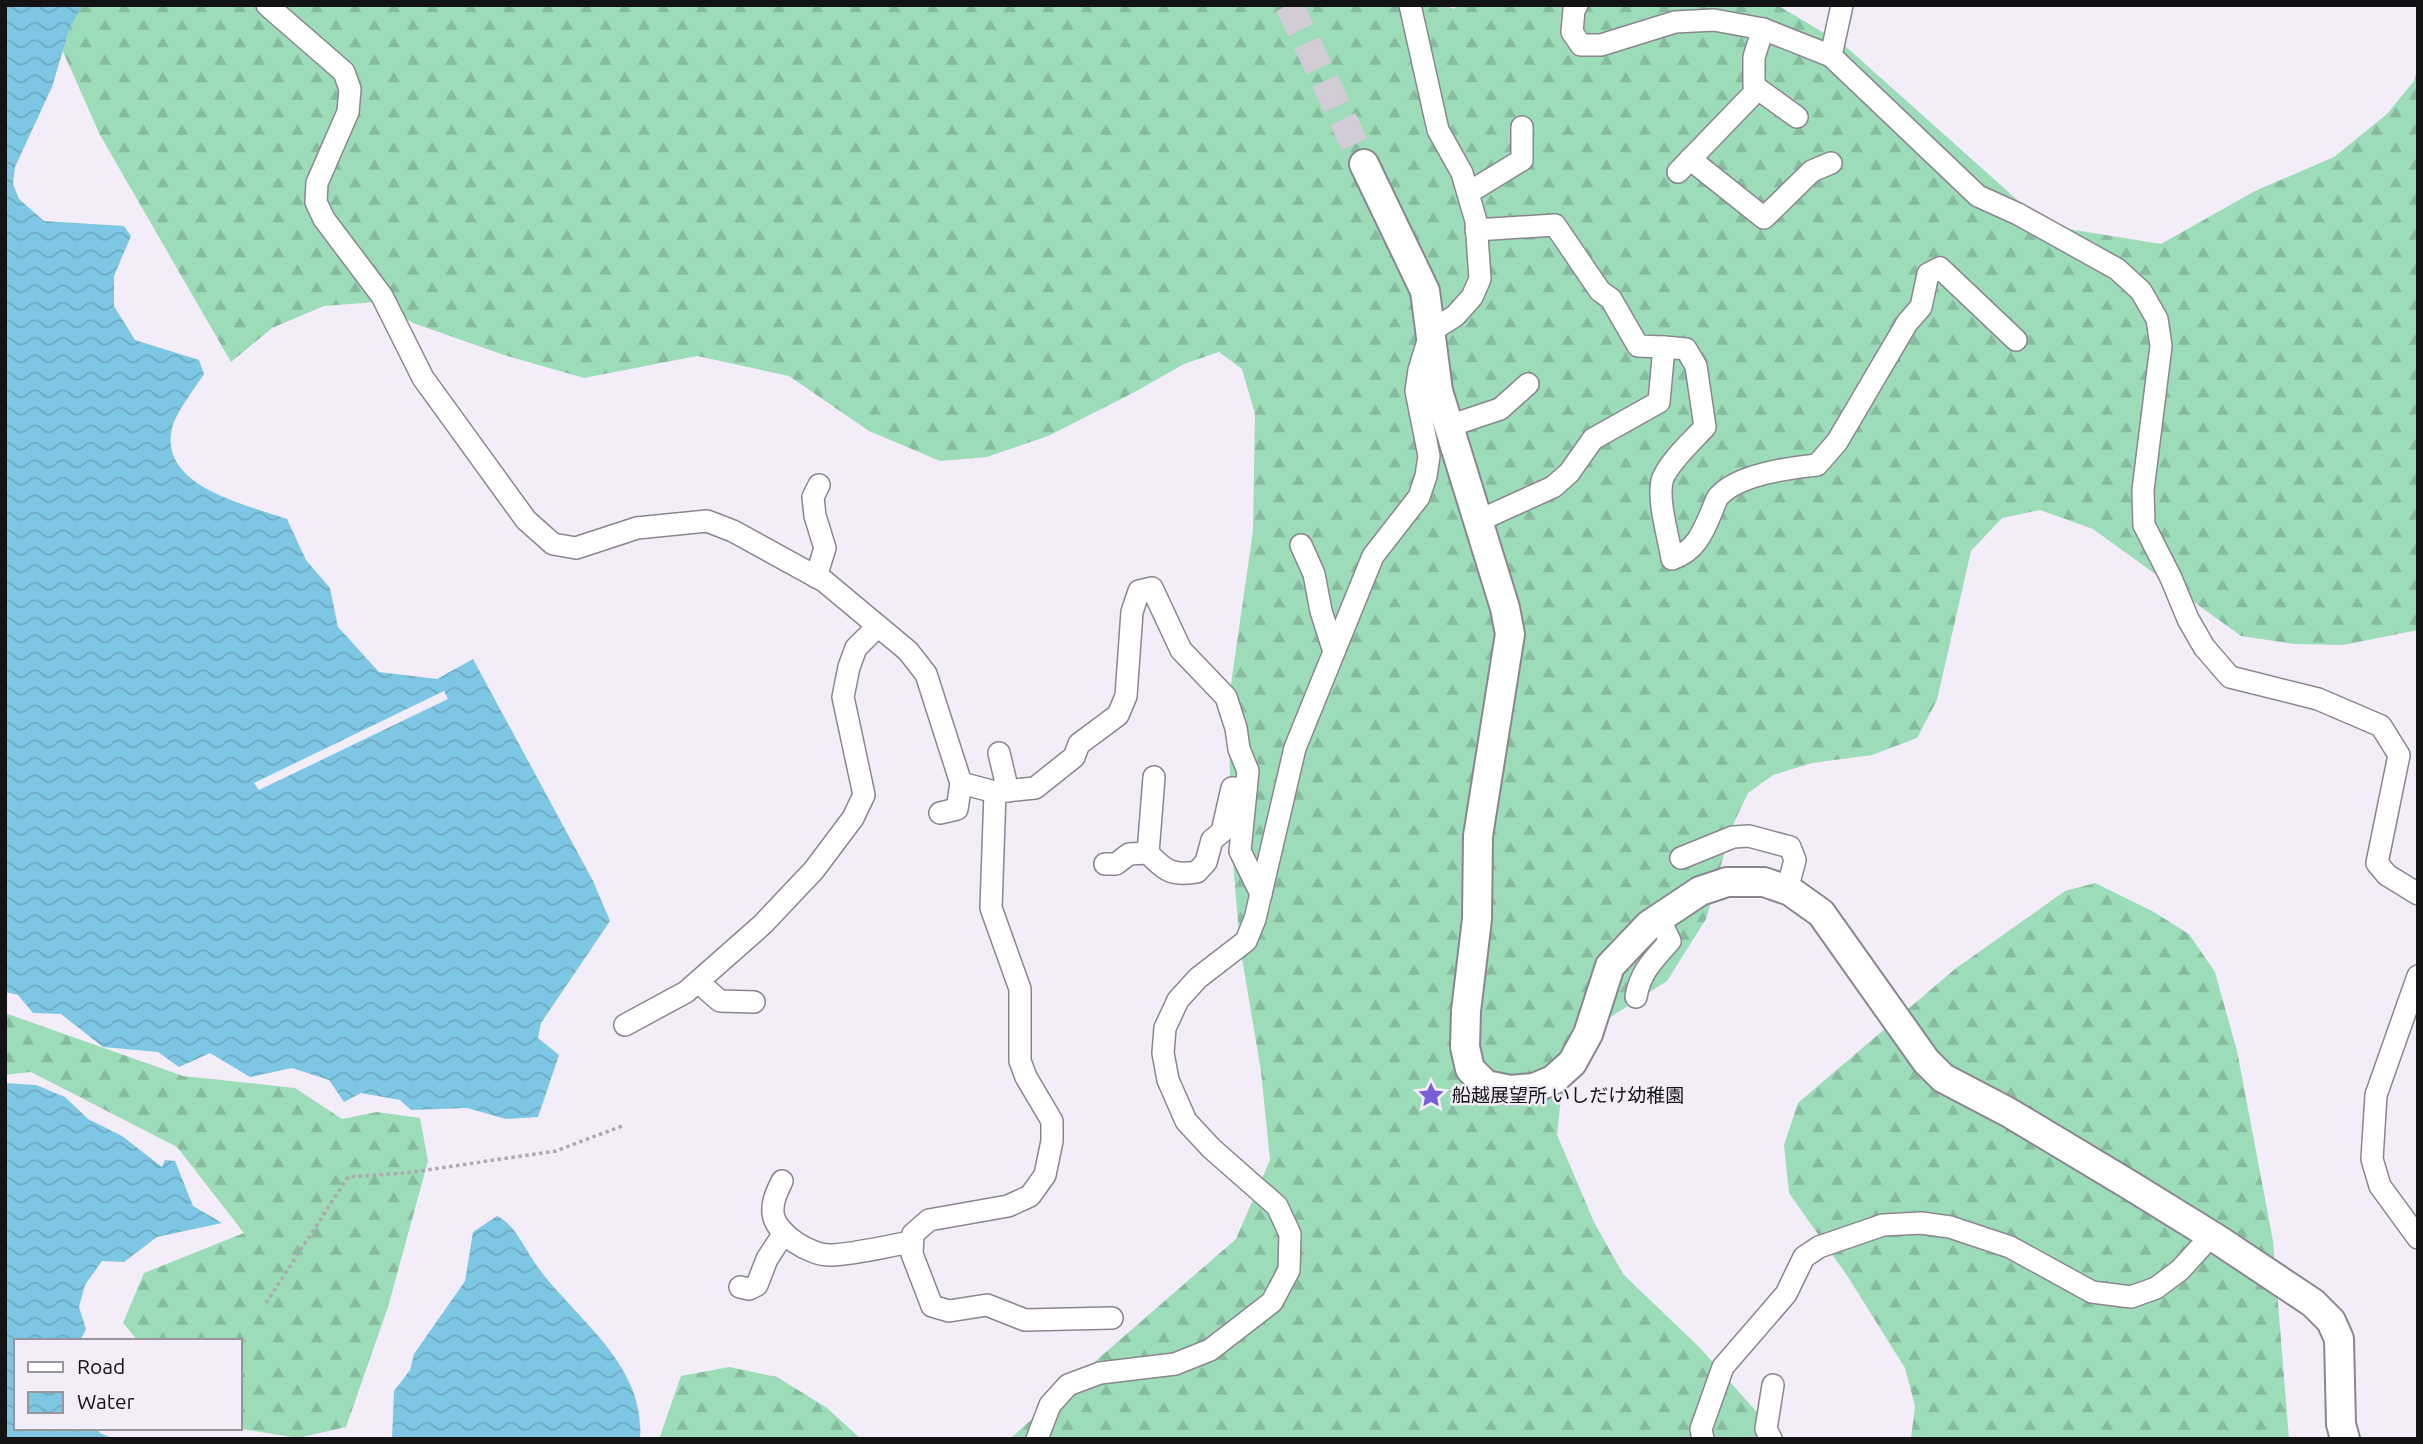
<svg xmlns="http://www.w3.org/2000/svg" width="2423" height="1444" font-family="Ubuntu,'Noto Sans JP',sans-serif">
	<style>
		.forest { fill: url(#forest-firs) }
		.water { fill: url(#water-waves) }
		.pier { fill: #f2edf8 }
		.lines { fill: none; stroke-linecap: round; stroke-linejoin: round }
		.secondary-tunnel { stroke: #d1ccd6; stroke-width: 28; stroke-dasharray: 28 14; stroke-linecap: butt }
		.street-casing { stroke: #8a8690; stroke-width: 24 }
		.secondary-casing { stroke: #8a8690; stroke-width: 32 }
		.path { stroke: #ada9b2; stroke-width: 3.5; stroke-dasharray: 3.5 3.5; stroke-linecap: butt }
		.street { stroke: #fff; stroke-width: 21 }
		.secondary { stroke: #fff; stroke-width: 28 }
		.labels { text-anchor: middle; stroke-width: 5; stroke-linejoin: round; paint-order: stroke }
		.poi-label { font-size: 19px; fill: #131215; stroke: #f2edf8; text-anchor: start }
	</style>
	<defs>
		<pattern id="forest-firs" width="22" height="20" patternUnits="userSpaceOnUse" patternTransform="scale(1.75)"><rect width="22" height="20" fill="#9cdcb8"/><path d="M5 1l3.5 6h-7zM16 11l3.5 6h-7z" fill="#86bc9d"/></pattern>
		<pattern id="water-waves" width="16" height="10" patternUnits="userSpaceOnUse" patternTransform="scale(1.75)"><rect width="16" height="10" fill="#7ec7e4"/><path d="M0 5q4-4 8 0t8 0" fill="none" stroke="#6caac3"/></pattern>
	</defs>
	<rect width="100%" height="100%" fill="#f2edf8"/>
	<g class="forest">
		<path d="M62 5H1443L1454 9 1458 5H1777L1844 45 2023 205 2062 228 2161 244 2255 191 2334 157 2387 114 2414 81 2418 64V630L2343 645 2295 644 2241 636 2093 529 2040 510 2002 518 1971 551 1937 700 1917 738 1872 755 1812 763 1773 775 1748 793 1731 829 1706 919 1667 981 1598 1025 1579 1051 1560 1106 1557 1135 1594 1222 1623 1274 1701 1349 1769 1426 1787 1439H1010L1099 1358 1236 1239 1270 1160 1261 1071 1240 946 1232 849 1228 705 1253 531 1255 414 1242 369 1219 352 1184 364 1131 394 1048 436 987 457 940 461 869 431 789 376 697 356 584 378 504 355 413 323 377 302 324 306 272 328 231 362 100 135 57 38Z"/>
		<path d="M2095 883 2152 911 2189 934 2215 972 2237 1051 2273 1241 2289 1439H1911L1915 1406 1905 1368 1848 1277 1789 1193 1784 1145 1798 1103 1955 969 2065 891Z"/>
		<path d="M5 1013 183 1076 295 1088 342 1119 377 1112 420 1118 428 1161 388 1307 346 1427 298 1438 235 1428H240V1341H138L123 1323 144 1273 244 1233 177 1147 31 1072 5 1075Z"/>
		<path d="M729 1367 777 1377 827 1408 861 1439H659L681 1376Z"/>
	</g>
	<g class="water">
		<path d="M5 5H83L70 27 52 87 15 167 13 184 19 199 44 221 124 226 131 236 114 276V306L135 340 199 360 204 374C195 388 178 410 173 425 155 486 245 504 287 519L306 560 330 588 338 627 379 672 437 679 473 659 593 881 610 921 541 1023 538 1038 559 1055 538 1117 506 1119 467 1108 411 1110 400 1100 361 1093 344 1102 329 1080 292 1068 250 1077 210 1053 179 1067 158 1052 103 1047 61 1014 33 1013 18 995 5 992Z"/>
		<path d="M5 1083 36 1085 65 1097 88 1119 122 1136 162 1167 165 1160 175 1161 193 1206 222 1223 157 1237 124 1262 102 1261 85 1285 79 1307 86 1329 80 1341H16V1428H96L100 1433 114 1439H5Z"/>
		<path d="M497 1216C516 1225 525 1250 537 1266 576 1320 646 1364 640 1439H392L394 1391 410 1370 414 1354 465 1281 473 1232Z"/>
	</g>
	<path class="pier" d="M444 691 448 699 259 790 254 783Z"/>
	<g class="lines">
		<path class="secondary-tunnel" d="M1289 5 1364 164"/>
		<g class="street-casing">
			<g id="street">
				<path d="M267 5 344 72 350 89 348 112 317 183 316 202 324 219 382 296 423 378 526 520 553 544 576 548 637 528 707 521 733 531 824 581 908 651 926 674 961 783"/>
				<path d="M1577 5 1574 10 1572 32 1581 45H1601L1675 22 1714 20 1763 29 1831 56 1978 196 2018 214 2117 269 2141 291 2157 319 2161 346 2143 490 2144 525 2171 578 2188 619 2204 647 2230 677 2318 699 2381 726 2399 755 2377 863 2387 875 2418 894"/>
				<path d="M1763 29 1754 57V86L1797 117"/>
				<path d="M1831 56 1842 5"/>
				<path d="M1690 159 1764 218 1812 171 1831 163"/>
				<path d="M1678 172 1758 89"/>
				<path d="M1468 193 1522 160V127"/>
				<path d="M1476 230 1555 225 1600 291 1611 299 1638 346 1664 347"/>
				<path d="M1449 426 1500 409 1528 384"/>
				<path d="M1478 521 1553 487 1569 473 1593 439 1659 402 1664 347 1686 349 1696 366 1705 427C1693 440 1670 461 1663 478 1656 497 1669 538 1672 559 1696 551 1703 532 1712 511 1714 506 1716 499 1719 496 1739 474 1790 468 1817 465L1837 442 1907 323 1921 307 1928 274 1940 268 2016 340"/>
				<path d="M1301 545 1314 574 1321 611 1334 652"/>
				<path d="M816 577 825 548 815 516 813 497 819 485"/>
				<path d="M999 753 1008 791"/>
				<path d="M1154 777 1148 853C1165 871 1172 876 1197 872L1206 862 1212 840 1222 832 1232 788 1246 789"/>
				<path d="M995 792 991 908 1020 989V1061L1026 1077 1052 1121V1141L1045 1175 1030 1196 1008 1206 929 1220 913 1234 912 1254 932 1306 949 1311 987 1305 1025 1320 1112 1318"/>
				<path d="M940 813 957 809 961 783 995 792 1035 788 1074 757 1079 744 1118 715 1126 696 1132 612 1139 591 1152 588 1181 650 1226 697 1236 728 1239 749 1248 771 1240 851 1261 894"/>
				<path d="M1681 858 1733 837 1749 836 1790 847 1795 860 1787 890"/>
				<path d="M1105 864H1116L1129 854 1148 853"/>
				<path d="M2418 976 2376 1095 2372 1159 2380 1186 2418 1238"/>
				<path d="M698 982 720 1001 754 1002"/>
				<path d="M1636 997C1640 972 1654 959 1670 941L1659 918"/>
				<path d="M625 1025 686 992 763 924 814 870 853 818 864 795 843 697 849 667 856 648 878 626"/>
				<path d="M782 1181C777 1192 772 1201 773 1213 775 1234 811 1256 831 1255 857 1254 886 1246 912 1242"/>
				<path d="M740 1287 749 1289 757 1285 767 1259 784 1233"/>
				<path d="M1037 1439 1050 1405 1068 1385 1100 1373 1175 1364 1210 1350 1272 1302 1289 1270 1290 1234 1277 1206 1211 1148 1186 1121 1168 1080 1163 1053 1165 1028 1178 1000 1198 978 1246 941 1255 919 1295 748 1373 556 1419 497 1426 476 1429 456 1416 391 1419 370 1431 331 1455 316 1472 297 1480 279 1476 221 1462 173 1438 130 1410 5"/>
				<path d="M1703 1439 1701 1429 1723 1367 1786 1294 1804 1257 1819 1247 1883 1225 1921 1223 1950 1227 2010 1247 2092 1292 2131 1297 2156 1288 2180 1270 2211 1236"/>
				<path d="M1771 1439 1766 1429 1773 1385"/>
			</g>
		</g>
		<g class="secondary-casing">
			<path id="secondary" d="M1364 164 1425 291 1438 391 1505 608 1510 634 1478 836 1477 919 1466 1011 1465 1047 1470 1069 1486 1085 1510 1090 1534 1088 1553 1080 1572 1063 1588 1034 1610 966 1649 925 1700 891 1727 882H1764L1790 891 1821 913 1926 1061 1943 1078 2008 1112 2128 1184 2217 1239 2313 1303 2331 1321 2339 1339 2341 1424 2345 1439"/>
		</g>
		<path class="path" d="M266 1303 348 1177 406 1173 556 1151 622 1126"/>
		<use href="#street" class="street"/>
		<use href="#secondary" class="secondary"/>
	</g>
	<defs>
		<g id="sight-bare" transform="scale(2.1)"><path d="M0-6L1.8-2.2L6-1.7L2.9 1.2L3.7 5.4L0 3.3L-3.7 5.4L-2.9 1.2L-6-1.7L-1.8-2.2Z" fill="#7a5dd7" stroke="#f2edf8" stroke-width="2.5" paint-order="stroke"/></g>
	</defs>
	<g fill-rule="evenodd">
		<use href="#sight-bare" x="1431" y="1095"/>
	</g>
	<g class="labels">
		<g class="poi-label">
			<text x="1452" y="1102">船越展望所 いしだけ幼稚園</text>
		</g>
	</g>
	<rect width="2423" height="1444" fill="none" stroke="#131215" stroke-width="14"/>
	<rect x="14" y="1339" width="228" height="91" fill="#f2edf8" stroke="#99959d" stroke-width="2"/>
	<rect x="28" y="1362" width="35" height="10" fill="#ffffff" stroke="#99959d" stroke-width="2"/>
	<text x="77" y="1374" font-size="21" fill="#131215">Road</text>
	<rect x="28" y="1392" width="35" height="21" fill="url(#water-waves)" stroke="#99959d" stroke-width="2"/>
	<text x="77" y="1409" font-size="21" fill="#131215">Water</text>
</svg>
